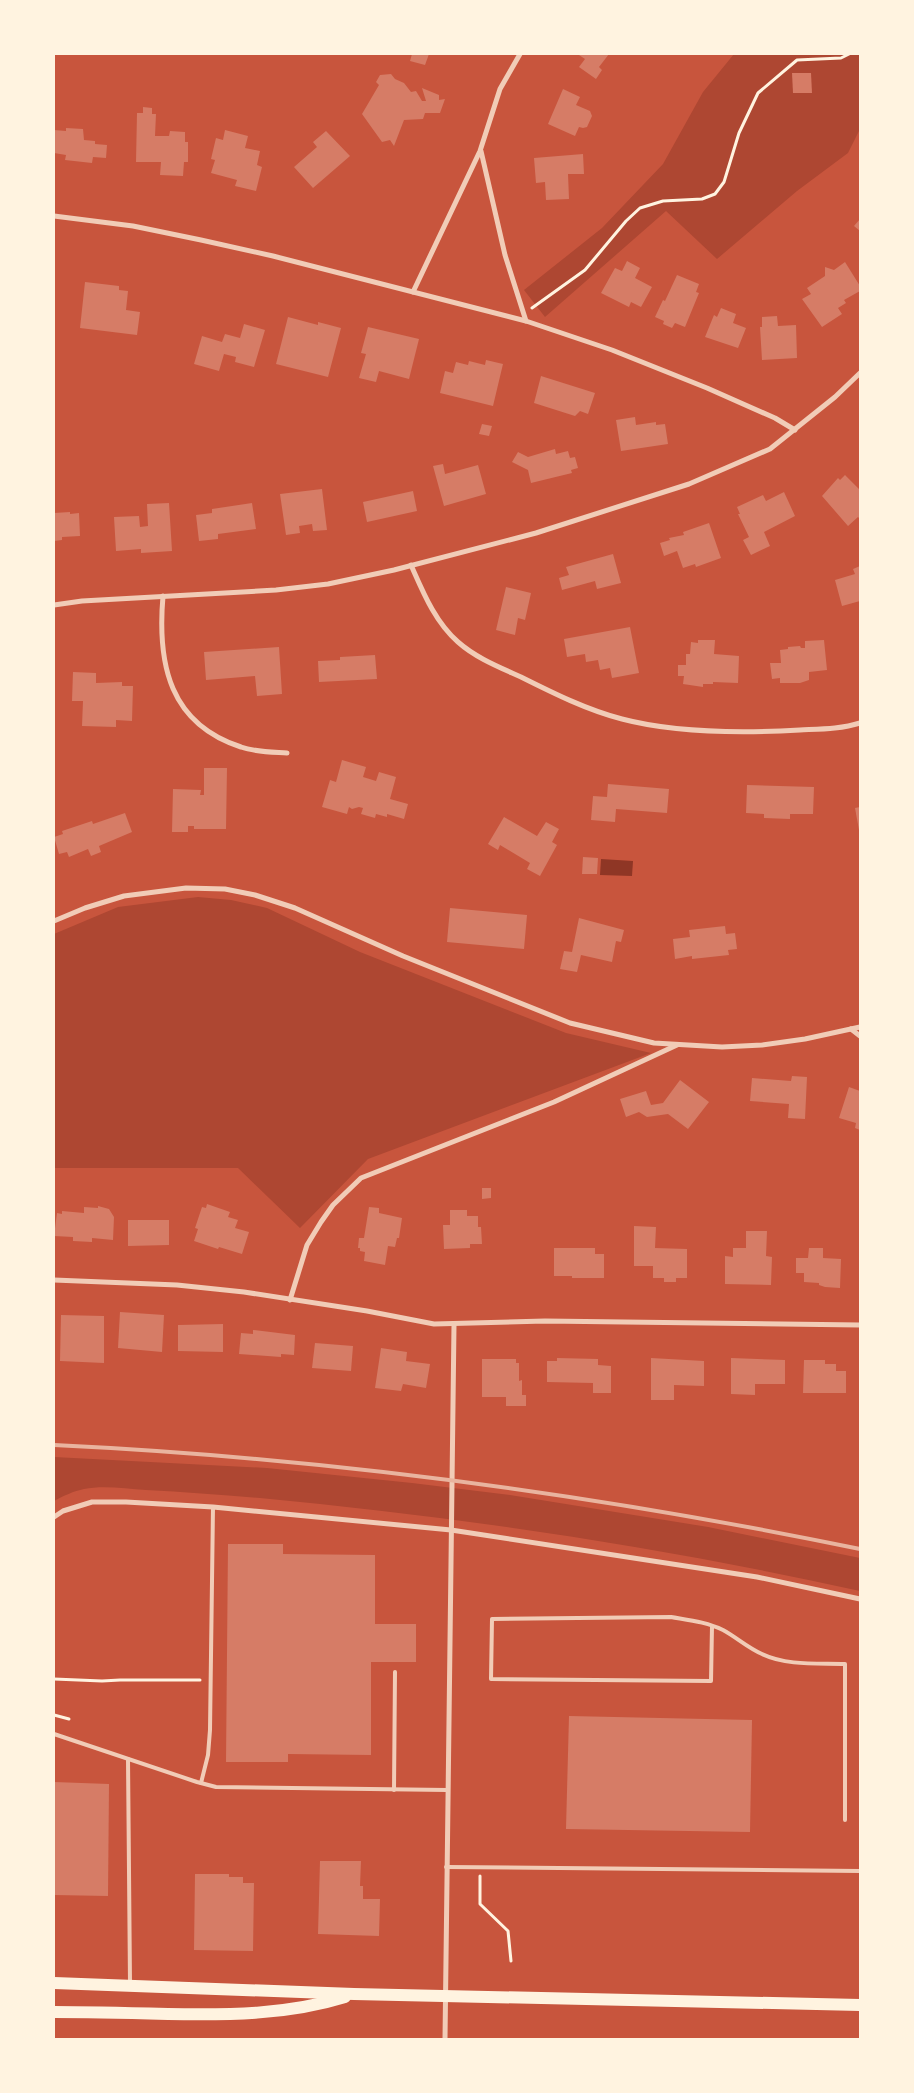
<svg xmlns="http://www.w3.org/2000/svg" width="914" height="2093" font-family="'Open Sans',sans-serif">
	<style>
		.green { fill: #ae4732 }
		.water { fill: #8f3625 }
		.building { fill: #d67c66 }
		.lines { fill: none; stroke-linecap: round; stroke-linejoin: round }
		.path { stroke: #fff3e0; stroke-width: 3 }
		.service { stroke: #f1ccb7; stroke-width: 4 }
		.minor { stroke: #f1ccb7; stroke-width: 5 }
		.primary { stroke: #fff3e0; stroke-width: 12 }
		.rail { stroke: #e9b49f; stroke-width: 4 }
	</style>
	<rect width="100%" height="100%" fill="#c8553d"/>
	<g class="green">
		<path d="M734 54H860V129L848 153 797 191 717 259 666 211 545 317 524 290 602 228 663 164 703 92Z"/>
		<path d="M198 897 231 900 267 908 360 952 566 1033 651 1053 368 1159 300 1228 238 1168H54V934L118 907Z"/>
		<path d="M54 1457 267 1468 412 1483 510 1495 708 1527 860 1558V1591C662 1547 462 1517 260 1498 222 1495 184 1492 146 1490 126 1489 104 1485 84 1489 74 1491 63 1496 54 1501Z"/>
	</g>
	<path class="water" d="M601 859 633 861 632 876 600 875Z"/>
	<g class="building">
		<path d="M412 54H429L425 65 410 61Z"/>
		<path d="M580 54H609L599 67 602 70 596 79 579 67 585 59 579 55Z"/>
		<path d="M792 73H811L812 93H793Z"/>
		<path d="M391 74 395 79 404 83 411 92 416 91 422 101H426L422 88 439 95V100L445 99 440 113H425L423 119 404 120 394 146 390 140 382 142 362 114 379 85 376 82 380 75Z"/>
		<path d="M563 89 580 97 576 105 590 111 592 116 587 127 583 128 579 127 575 136 548 124Z"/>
		<path d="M143 107 152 108V114H156L155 136H169L170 131 185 132V142H188V162H184L183 176 160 175 161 162H136L137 113H143Z"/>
		<path d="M66 128 83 129 84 140 95 141V144L107 145 106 158 93 157 92 163 65 160 66 155 54 153V130L66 131Z"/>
		<path d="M225 130 248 136 245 148 260 151 257 165 262 167 256 191 235 186 237 180 211 173 215 160 211 159 216 138 223 140Z"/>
		<path d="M326 131 350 156 313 188 294 167 317 147 313 142Z"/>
		<path d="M583 154 584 174H568L569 199 546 200 545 182 536 183 534 158Z"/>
		<path d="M860 219V231L854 226Z"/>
		<path d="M627 261 640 268 635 278 652 287 641 307 631 302 629 307 601 293 615 268 622 271Z"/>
		<path d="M845 262 860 286V291L844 300 846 303 838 308 842 314 822 327 802 299 811 294 807 288 825 276V267L834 270Z"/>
		<path d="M677 275 699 284 696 292 699 293 685 327 675 323 672 328 663 324 664 321 655 317 663 300 665 301Z"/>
		<path d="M85 282 119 286V290L128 291 126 310 140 312 137 335 80 328Z"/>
		<path d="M721 308 736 314 733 323 746 328 738 348 705 337 714 315 717 317Z"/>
		<path d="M777 316 778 326 796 325 797 358 762 360 760 327H762V317Z"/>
		<path d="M288 317 318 325V322L341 328 328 377 276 364Z"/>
		<path d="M244 324 265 330 254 367 235 362 236 357 224 354 219 371 194 364 202 336 222 342 225 334 240 338Z"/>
		<path d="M368 327 419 339 409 379 379 371 376 382 359 378 366 354 361 353Z"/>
		<path d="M486 360 503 364 493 406 440 393 445 371 453 373 456 362 468 365 469 361 485 365Z"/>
		<path d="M541 376 595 393 588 414 580 411 575 416 534 403Z"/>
		<path d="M635 417 636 425 656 422V425L665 424 668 444 621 451 616 420Z"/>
		<path d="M482 424 492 426 489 436 479 434Z"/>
		<path d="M555 449 556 454 568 451 570 458 575 457 578 468 571 470 572 473 531 483 528 470 512 462 518 452 528 457Z"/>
		<path d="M443 464 445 474 478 465 486 494 444 506 433 466Z"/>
		<path d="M845 475 860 490V519L858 517 848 526 822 496 838 478 840 480Z"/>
		<path d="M322 489 327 530 313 531 312 524 299 526 300 533 286 535 280 494Z"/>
		<path d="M413 491 417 511 367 522 363 502Z"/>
		<path d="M784 492 795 516 764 532 770 546 751 555 743 540 749 537 738 514H740L737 507 763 495 766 501Z"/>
		<path d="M169 503 172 551 141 553V549L116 551 114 517 139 516 140 527 148 526 147 504Z"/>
		<path d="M252 503 256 529 218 534V539L199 541 196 515 212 513V509Z"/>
		<path d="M70 512V514L79 513 80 536 62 537V540L54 541V513Z"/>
		<path d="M709 523 721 558 696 567 695 564 683 568 677 551 664 556 660 543 670 540 669 538 684 535 683 532Z"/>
		<path d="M613 554 621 583 597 589 595 581 562 590 559 578 569 575 566 567Z"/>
		<path d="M860 566V601L842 606 835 580 855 574 853 569Z"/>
		<path d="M506 587 531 593 525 620 518 618 515 635 496 630Z"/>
		<path d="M630 627 639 673 612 678 610 668 600 670 598 660 586 662 585 654 567 657 564 639Z"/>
		<path d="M698 640H715L714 654 739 656 738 683 713 682V684H703V687L683 684 684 676H678V665H686V654H690L691 642 698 643Z"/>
		<path d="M824 640 827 670 809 672V680L800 683H780V678L772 679 770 663H781L780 650 788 649V647L800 646 801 648H805V641Z"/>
		<path d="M279 647 282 694 257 696 255 676 206 680 204 652Z"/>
		<path d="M375 655 377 679 319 682 318 661 340 660V657Z"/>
		<path d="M73 672 96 673V683L122 682V686H133L132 721 116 720V727L82 726 83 701H72Z"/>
		<path d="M342 760 366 767 363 777 376 781 379 772 396 777 390 799 408 804 404 819 387 814V817L376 814 375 818 361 814 363 808 359 807 352 809 349 807 347 814 322 807 330 780 336 782Z"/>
		<path d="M204 768H227L226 829H194V826H188V832H172L173 789 201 790 200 795H204Z"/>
		<path d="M608 784 669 789 667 813 616 809 615 822 591 820 593 796 607 797Z"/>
		<path d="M747 785 814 787 813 814H790V819L764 818V814L746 813Z"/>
		<path d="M860 807V830H859L855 808Z"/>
		<path d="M125 813 132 832 99 846 101 852 91 856 88 849 69 857 67 852 59 854 54 837 63 834 62 831 92 821 93 824Z"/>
		<path d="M504 817 537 836 546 822 559 829 552 842 557 845 540 876 527 869 530 863 500 845 498 850 488 844Z"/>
		<path d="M583 857 598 858 597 874H582Z"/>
		<path d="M450 908 527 915 524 949 447 942Z"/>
		<path d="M579 918 624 930 621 942 616 941 612 962 581 955 577 972 560 969 564 951 572 952Z"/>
		<path d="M725 926 726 934 735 933 737 949 728 950 729 955 692 959V956L675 959 673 939 690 937 689 930Z"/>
		<path d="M792 1076 807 1077 805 1119 788 1118 789 1104 750 1101 752 1078 791 1081Z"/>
		<path d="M680 1080 709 1102 688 1129 668 1114 647 1117 639 1112 626 1117 620 1099 646 1091 651 1105 663 1103Z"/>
		<path d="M849 1087 860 1091V1130L855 1128 856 1123 839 1118Z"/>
		<path d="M482 1188H491V1198L482 1199Z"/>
		<path d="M207 1204 230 1212 228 1217 238 1220 235 1228 249 1232 242 1254 219 1247 218 1249 194 1241 198 1229 195 1228 202 1207 206 1208Z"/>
		<path d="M98 1206 109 1209 114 1217 113 1240 92 1238V1242L73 1241V1237L54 1236 57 1213 62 1214V1211L84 1213V1207L98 1208Z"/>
		<path d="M369 1207 379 1208V1213L402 1218 399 1238H397L395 1247 388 1246 385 1265 364 1261 365 1252 360 1251V1248H358L359 1238H364Z"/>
		<path d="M450 1210H467V1216H478V1227H481L482 1244H470V1248L444 1249 443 1225H450Z"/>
		<path d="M128 1220H169V1245L128 1246Z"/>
		<path d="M634 1226 656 1227 655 1248 687 1249V1278H676V1282H664V1278H653V1266H634Z"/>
		<path d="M746 1231H767L766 1256 772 1257 771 1285 725 1284V1256L733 1257V1248H746Z"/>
		<path d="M554 1248H595V1254H604V1278H572V1276H554Z"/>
		<path d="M809 1248H823V1258L841 1259 840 1288 825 1287 819 1285V1283L804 1282V1273H796V1258H808Z"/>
		<path d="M120 1312 164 1315 162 1352 118 1348Z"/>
		<path d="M61 1315 104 1316V1363L60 1361Z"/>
		<path d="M223 1324V1352L178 1351V1325Z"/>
		<path d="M253 1330 295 1335 294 1355 281 1354V1357L239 1354 241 1333 253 1334Z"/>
		<path d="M315 1343 353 1346 351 1371 312 1368Z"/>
		<path d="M381 1348 407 1352 406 1361 430 1364 426 1388 403 1384 401 1391 375 1388Z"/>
		<path d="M557 1358 598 1359V1365L611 1366V1393H593V1383L547 1382V1361H557Z"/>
		<path d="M651 1358 704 1361V1386L674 1385V1400H651Z"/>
		<path d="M731 1358 785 1360V1384H755V1395L731 1394Z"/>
		<path d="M482 1359H516V1363H519V1381L522 1380V1395H526V1406H506V1397H482Z"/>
		<path d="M804 1360H825V1364H836V1371H846V1393H803Z"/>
		<path d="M228 1544H283V1554L375 1555V1624H416V1662H371V1755L288 1754V1762H226Z"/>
		<path d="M569 1716 752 1720 750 1832 566 1829Z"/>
		<path d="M54 1782 109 1784 108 1896 54 1895Z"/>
		<path d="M320 1861H361L360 1886H363V1899H380L379 1936 318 1934Z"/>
		<path d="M195 1874H229V1877H243V1883H254L253 1951 194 1950Z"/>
	</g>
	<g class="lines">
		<g class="path">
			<path d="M532 308 585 270 626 221 640 208 663 201 702 199 715 194 724 182 739 133 758 93 797 60 841 58 849 54"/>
			<path d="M54 1679 102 1681 120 1680H200"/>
			<path d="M54 1715 69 1719"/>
			<path d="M480 1876V1904L508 1931 511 1961"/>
		</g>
		<g class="service">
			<path d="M712 1626 711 1681 491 1679 492 1619 671 1617C688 1620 707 1622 723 1630 736 1637 748 1648 762 1654 787 1666 818 1663 845 1664V1820"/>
			<path d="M54 1734 197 1782 216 1787 447 1790"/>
			<path d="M128 1759 130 1983"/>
			<path d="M201 1783 208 1755 210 1730 213 1507"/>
			<path d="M394 1790 395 1672"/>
			<path d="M446 1867 860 1871"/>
		</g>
		<g class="minor">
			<path d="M481 151 505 255 526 321"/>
			<path d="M54 216 133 226 201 240 273 256 526 321 612 350 707 388 775 418 795 430"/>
			<path d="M413 292 480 151 500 89 520 54"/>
			<path d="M411 565C423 592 435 622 458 642 476 658 499 667 521 677 553 693 587 710 622 719 675 733 746 733 800 730 820 729 841 729 860 723"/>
			<path d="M163 596C157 665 170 724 241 747 255 752 272 752 287 753"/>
			<path d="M54 605 82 601 276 590 328 584 394 570 536 533 689 484 770 449 835 397 860 373"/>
			<path d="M54 921 85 908 124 896 186 888 225 889 255 895 295 908 403 956 570 1023 654 1043 722 1047 762 1045 805 1039 860 1027"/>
			<path d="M851 1029 860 1036"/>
			<path d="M54 1280 177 1285 244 1292 367 1311 434 1324 545 1321 860 1325"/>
			<path d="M290 1300 307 1245 321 1222 333 1205 361 1178 554 1102 677 1045"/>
			<path d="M54 1517 63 1511 92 1502H126L213 1507 451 1530 757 1577 860 1599"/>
			<path d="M445 2039 454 1325"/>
		</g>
		<g class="primary">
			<path d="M54 1983 354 1994 860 2005"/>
			<path d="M54 2012C92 2012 130 2013 168 2014 228 2015 287 2015 345 1997"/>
		</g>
		<path class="rail" d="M54 1445C327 1458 593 1494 860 1549"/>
	</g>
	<rect width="914" height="2093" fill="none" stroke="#fff3e0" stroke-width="110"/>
</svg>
